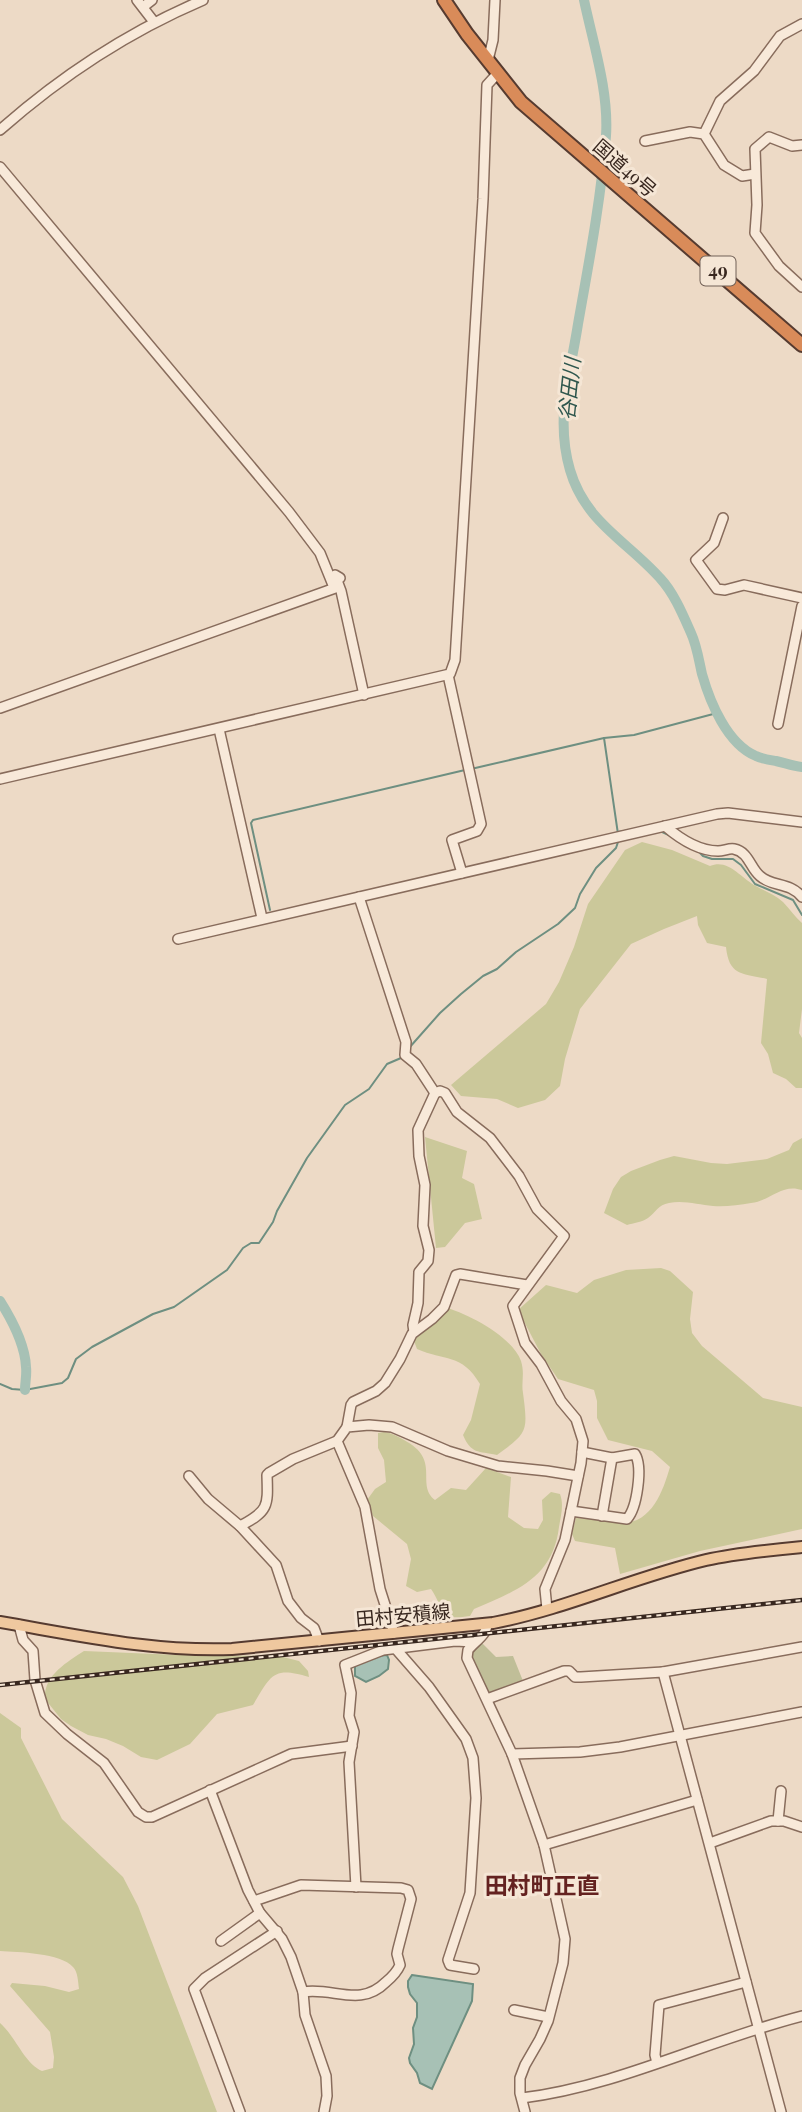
<svg xmlns="http://www.w3.org/2000/svg" width="802" height="2112" font-family="'Playfair Display','Noto Sans JP',serif">
	<style>
		.green { fill: #cbc89a }
		.cemetery { fill: #c0be98 }
		.water { fill: #a7c1b5; stroke: #6e8f81; stroke-width: 2 }
		.lines { fill: none; stroke-linecap: round; stroke-linejoin: round }
		.stream { stroke: #6e8f81; stroke-width: 2 }
		.river { stroke: #a7c1b5; stroke-width: 10 }
		.minor-casing { stroke: #886c5c; stroke-width: 12 }
		.major-casing { stroke: #563b30; stroke-width: 14 }
		.highway-casing { stroke: #563b30; stroke-width: 16 }
		.minor { stroke: #f8e9d9; stroke-width: 9 }
		.major { stroke: #efc89f; stroke-width: 10 }
		.highway { stroke: #d98b59; stroke-width: 12 }
		.rail-casing { stroke: #38271f; stroke-width: 4.5 }
		.rail { stroke: #f5e6d5; stroke-width: 2; stroke-dasharray: 5; stroke-linecap: butt }
		.labels { text-anchor: middle; stroke-width: 6; stroke-linejoin: round; paint-order: stroke }
		.shield { fill: #f5e6d5; stroke: #716056; stroke-width: 2 }
		.shield-label { font-size: 18px; font-weight: bold; fill: #38271f }
		.street-label { font-size: 19px; fill: #38271f; stroke: #f5e6d5 }
		.water-label { font-size: 21px; font-style: italic; fill: #2f574e; stroke: #f5e6d5 }
		.quarter-label { font-size: 23px; font-weight: bold; fill: #642220; stroke: #f5e6d5 }
	</style>
	<rect width="100%" height="100%" fill="#eddac6"/>
	<g class="green">
		<path d="M642 842 672 850 710 866C728 859 739 876 754 885 764 891 774 894 783 902 790 909 795 917 802 923V1009L799 1033 802 1038V1088H796L786 1079 773 1073 768 1054 761 1043 767 979C742 973 729 976 726 947L707 943 698 925 697 916 664 929 631 944 580 1009 565 1059 560 1086 545 1100 518 1108 497 1099 461 1096 451 1085 546 1004 559 982 574 947 588 904 625 850Z"/>
		<path d="M425 1137 467 1151 462 1178 474 1184 482 1219 465 1223 445 1247 436 1248Z"/>
		<path d="M802 1138V1190C782 1183 770 1201 751 1203 739 1205 725 1207 713 1206 699 1205 684 1200 669 1203 658 1205 656 1212 648 1218 643 1222 633 1223 627 1225L604 1213 613 1189 621 1177 631 1171 660 1160 674 1156 711 1163 727 1164 767 1159 789 1150 793 1143Z"/>
		<path d="M661 1268 670 1271 693 1292 690 1319 692 1333 702 1346 763 1398 802 1407V1529L700 1551 620 1574 615 1548 575 1541 572 1534 576 1518C586 1519 595 1519 605 1520 610 1521 616 1523 622 1523 652 1523 663 1491 670 1467L652 1451 608 1440 597 1418V1401L594 1390 558 1379 541 1354 518 1310 546 1285 577 1293 594 1280 626 1270Z"/>
		<path d="M444 1307C467 1313 513 1337 521 1361 525 1374 521 1382 523 1393 528 1432 528 1432 497 1455 478 1451 471 1454 463 1435L471 1420 480 1384C462 1353 444 1361 417 1349L414 1341 418 1333 429 1327Z"/>
		<path d="M384 1432C392 1433 397 1436 404 1440 442 1460 415 1484 435 1500L451 1488 466 1490 486 1468 511 1477 508 1517 524 1528 538 1529 543 1520 542 1500 551 1492 560 1494C564 1505 561 1515 559 1527 553 1578 516 1591 474 1609L470 1616C437 1621 446 1611 431 1589L417 1592 406 1586 411 1559 407 1544 373 1516 367 1500 375 1489 386 1482 384 1460 378 1448V1433Z"/>
		<path d="M84 1651 179 1655 279 1656 299 1661 308 1671 309 1677C273 1666 271 1675 253 1705L217 1714 190 1744 157 1760 141 1757 123 1746 106 1739 88 1735 71 1726 61 1719 45 1699C43 1676 67 1662 84 1651Z"/>
		<path d="M0 1713 21 1728V1738L62 1819 123 1877 138 1906 217 2112H0V2023C16 2037 24 2063 42 2071L53 2068 54 2057 50 2032 10 1986 12 1983 45 1986 69 1992 79 1989C78 1982 78 1972 73 1967 61 1953 18 1952 0 1951Z"/>
	</g>
	<path class="cemetery" d="M481 1642 496 1657 513 1656 523 1681 489 1694 471 1662 472 1650Z"/>
	<g class="water">
		<path d="M387 1655 389 1660 388 1669 379 1676 366 1682 355 1676V1665L377 1656Z"/>
		<path d="M412 1975 473 1984 472 2001 432 2089 420 2083 417 2073 410 2063 409 2058 414 2044 413 2028 417 2017V2003L410 1994 408 1987V1981Z"/>
	</g>
	<g class="lines">
		<g class="stream">
			<path d="M604 738 618 834"/>
			<path d="M471 769 604 738 634 735 717 713"/>
			<path d="M660 831 673 837"/>
			<path d="M618 832 630 830"/>
			<path d="M699 852 703 856 712 859H733L741 865 755 884 793 900 802 915"/>
			<path d="M270 910 251 823 253 820 465 770"/>
			<path d="M409 1048 440 1013 461 994 483 976 497 969 516 952 558 924 575 908 580 894 596 868 616 848 619 839"/>
			<path d="M0 1384 12 1389 25 1390 62 1383 68 1378 76 1359 92 1347 153 1314 174 1307 227 1270 243 1248 251 1243H259L273 1222 277 1211 307 1158 345 1105 369 1089 387 1064 401 1058"/>
		</g>
		<g class="river">
			<path d="M584 0C593 43 609 91 606 136 601 199 589 262 578 324 570 376 555 418 570 470 585 522 627 541 660 578 674 593 683 615 691 633 697 646 699 661 702 674 710 702 727 744 756 756 762 759 770 760 776 761 785 763 793 766 802 767"/>
			<path d="M0 1301C12 1320 25 1344 26 1367 27 1375 25 1382 25 1390"/>
		</g>
		<g class="minor-casing">
			<g id="minor">
				<path d="M137 0 154 22"/>
				<path d="M143 7 152 0"/>
				<path d="M488 60 493 40 495 0"/>
				<path d="M0 130C61 76 128 32 203 0"/>
				<path d="M704 134 720 101 754 71 780 36 802 24"/>
				<path d="M645 141 690 132 704 134 724 165 742 176 755 174"/>
				<path d="M802 145 792 146 769 137 755 149 757 205 755 233 779 266 802 287"/>
				<path d="M0 167 289 512 320 553 333 585"/>
				<path d="M723 518 714 543 696 560 717 589 725 590 744 585 802 598"/>
				<path d="M340 578 335 575 341 591 364 695"/>
				<path d="M448 675 481 824 477 831 452 840 462 873"/>
				<path d="M0 708 338 587"/>
				<path d="M778 724 802 606"/>
				<path d="M219 729 262 918"/>
				<path d="M0 779 450 674 455 660 483 199 487 85 497 74"/>
				<path d="M665 826C679 838 699 851 718 851 724 851 729 848 734 849 749 852 750 868 760 876 772 887 790 882 802 897"/>
				<path d="M359 897 406 1042 405 1055 416 1064 435 1093 440 1091 445 1093 457 1112 490 1138 519 1176 537 1209 564 1236 513 1306 525 1343 541 1364 561 1401 576 1419 583 1441 581 1463 565 1540 545 1589 547 1609"/>
				<path d="M178 939 717 814 728 813 802 822"/>
				<path d="M414 1332 413 1325 418 1303 419 1272 428 1261 429 1250 423 1226 425 1185 419 1156 418 1130 435 1093"/>
				<path d="M347 1427 351 1405 353 1402 376 1391 385 1383 400 1359 412 1334 432 1319 444 1307 456 1275 460 1274 527 1285"/>
				<path d="M337 1441 365 1507 380 1589 394 1633"/>
				<path d="M189 1476 208 1499 240 1526 276 1565 288 1601 301 1618 314 1628 319 1641"/>
				<path d="M571 1511 627 1519C637 1508 643 1467 635 1454L612 1458 582 1452"/>
				<path d="M602 1516 612 1458"/>
				<path d="M240 1526C269 1511 268 1506 267 1475L269 1473 293 1459 337 1441 347 1427 369 1425 392 1427 448 1451 498 1466 547 1471 578 1476"/>
				<path d="M487 1624C487 1635 475 1641 468 1650L467 1658 512 1754 544 1845 565 1939 563 1963 548 2021 540 2039 525 2065 520 2078V2093L525 2112"/>
				<path d="M19 1625 23 1640 33 1651 35 1680 45 1713 67 1734 104 1763 138 1812 146 1817H152L291 1754 352 1746"/>
				<path d="M395 1648 429 1687 466 1739 473 1758 476 1798 470 1893 448 1960 450 1965 474 1969"/>
				<path d="M663 1672 802 1647"/>
				<path d="M487 1699 564 1671H569L575 1677H581L663 1672 781 2112"/>
				<path d="M512 1754 580 1752 620 1747 802 1712"/>
				<path d="M210 1790 248 1890 260 1913 282 1939 291 1957 303 1992 305 2015 326 2076 327 2096 324 2112"/>
				<path d="M778 1821 781 1791"/>
				<path d="M710 1843 771 1821H784L802 1827"/>
				<path d="M544 1845 697 1800"/>
				<path d="M356 1887 349 1762 354 1732 349 1716 351 1693 345 1665 383 1650 455 1641 474 1642"/>
				<path d="M254 1901 301 1885 401 1888 408 1890 411 1899 398 1949 397 1954 400 1965C397 1972 392 1977 386 1982 360 2008 334 1987 303 1992"/>
				<path d="M221 1941 260 1913"/>
				<path d="M514 2010 548 2017"/>
				<path d="M657 2063 655 2055 659 2005 746 1982"/>
				<path d="M522 2098C619 2086 708 2040 802 2016"/>
				<path d="M240 2112 194 1989 205 1978 277 1931"/>
			</g>
		</g>
		<g class="major-casing">
			<path id="major" d="M0 1622C77 1635 153 1652 232 1649L493 1623C566 1609 634 1577 706 1560 737 1553 770 1550 802 1547"/>
		</g>
		<g class="highway-casing">
			<path id="highway" d="M444 0 467 34 521 102 802 345"/>
		</g>
		<use href="#minor" class="minor"/>
		<use href="#major" class="major"/>
		<use href="#highway" class="highway"/>
		<g class="rail-casing">
			<path id="rail" d="M0 1685 802 1600"/>
		</g>
		<use href="#rail" class="rail"/>
	</g>
	<g class="labels">
		<rect class="shield" x="700.5" y="256.5" width="35" height="29" rx="5"/>
		<g class="shield-label">
			<text x="718" y="277">49</text>
		</g>
		<g class="street-label">
			<text transform="translate(625 168) rotate(41)" y="7">国道49号</text>
			<text transform="translate(403 1615) rotate(-5)" y="7">田村安積線</text>
		</g>
		<g class="water-label">
			<text transform="translate(570 389) rotate(-84)" y="7">谷田川</text>
		</g>
		<g class="quarter-label">
			<text x="542" y="1894">田村町正直</text>
		</g>
	</g>
</svg>
